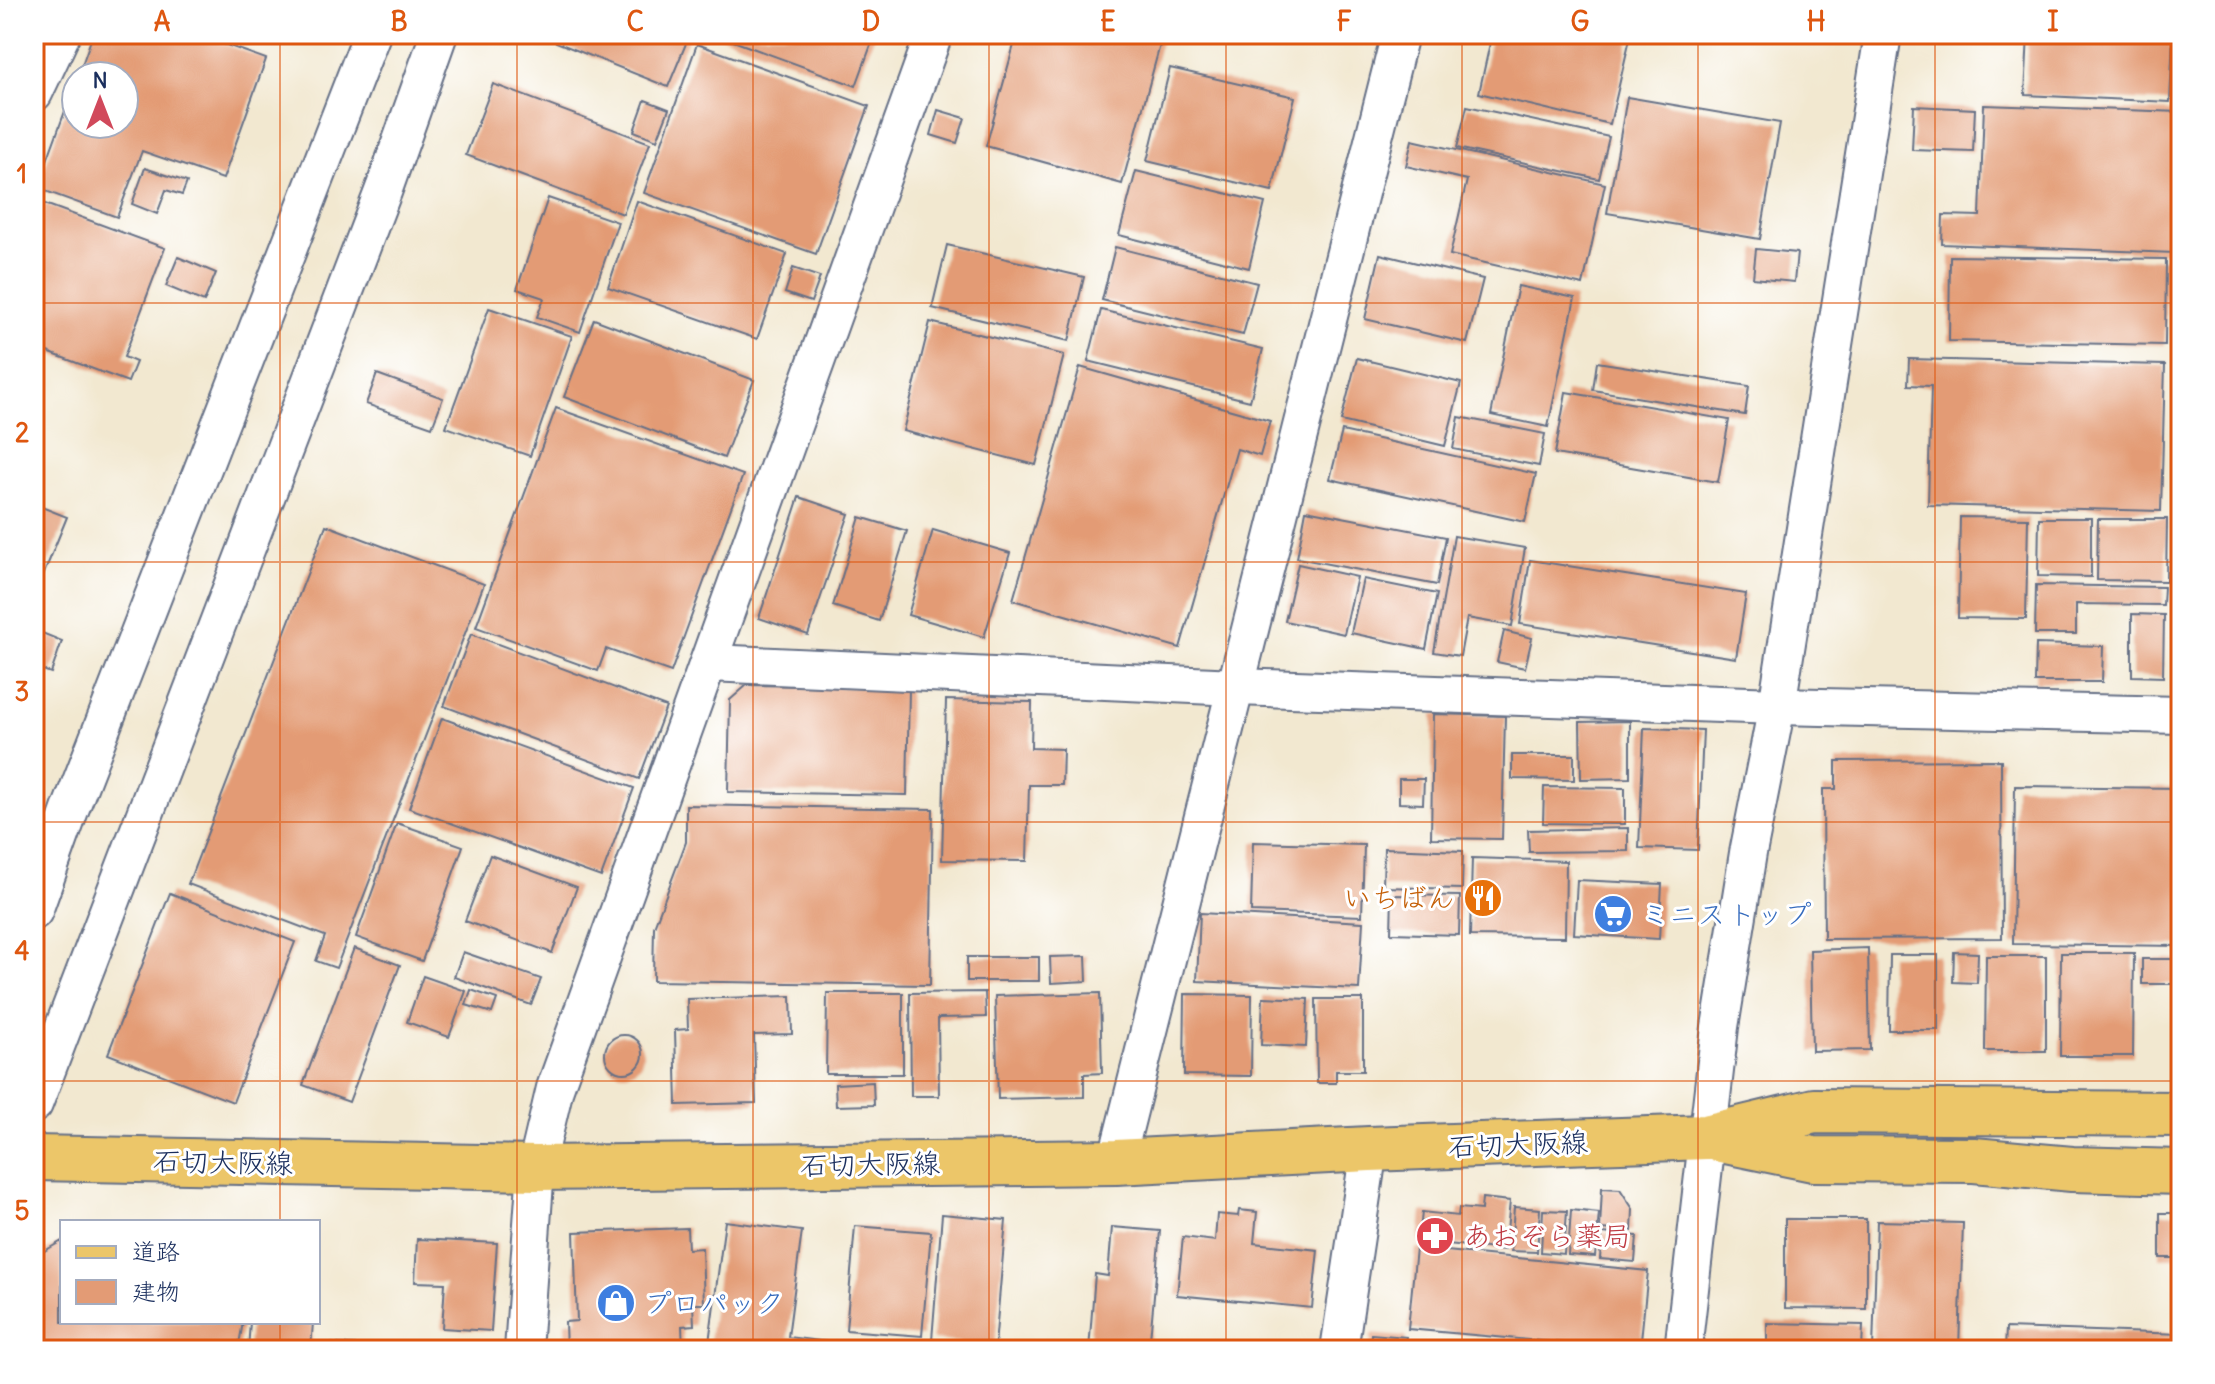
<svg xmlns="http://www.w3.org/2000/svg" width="2215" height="1384" font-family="Delius,'Klee One',sans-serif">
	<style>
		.building { fill: #e39b75 }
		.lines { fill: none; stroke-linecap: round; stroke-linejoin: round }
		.minor-casing { stroke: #667086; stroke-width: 40 }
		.major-casing { stroke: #667086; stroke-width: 48 }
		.minor { stroke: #fff; stroke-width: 36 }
		.major { stroke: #ecc669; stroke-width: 44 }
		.grid { fill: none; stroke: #de5710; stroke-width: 2; stroke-opacity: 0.55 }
		.labels { text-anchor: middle; stroke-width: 6; stroke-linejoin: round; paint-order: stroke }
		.food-label { font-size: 28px; fill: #c56008; stroke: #fff; text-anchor: end }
		.shop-label { font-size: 28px; fill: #366cbe; stroke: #fff; text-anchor: start }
		.street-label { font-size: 28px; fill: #1b2f5e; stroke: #fff }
		.health-label { font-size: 28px; fill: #be3a42; stroke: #fff; text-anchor: start }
		.neatline { fill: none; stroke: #de5710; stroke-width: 3 }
		.grid-label { font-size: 26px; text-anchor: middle; font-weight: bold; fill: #de5710 }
	</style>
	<rect width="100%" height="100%" fill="#fff"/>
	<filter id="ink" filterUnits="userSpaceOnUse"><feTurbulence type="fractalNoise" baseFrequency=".0125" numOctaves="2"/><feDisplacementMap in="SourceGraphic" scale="16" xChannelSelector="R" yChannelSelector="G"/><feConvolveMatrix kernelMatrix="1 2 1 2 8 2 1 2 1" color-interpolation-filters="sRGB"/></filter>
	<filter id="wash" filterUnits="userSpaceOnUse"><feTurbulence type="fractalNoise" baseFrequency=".006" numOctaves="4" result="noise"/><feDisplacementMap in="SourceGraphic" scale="32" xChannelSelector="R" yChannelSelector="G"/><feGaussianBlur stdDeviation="1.8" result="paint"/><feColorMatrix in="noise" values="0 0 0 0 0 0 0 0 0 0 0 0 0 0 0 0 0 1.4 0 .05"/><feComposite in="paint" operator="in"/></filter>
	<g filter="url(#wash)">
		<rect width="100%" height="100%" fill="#f2e8d0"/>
		<g id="blocks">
			<g class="building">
				<path d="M93 34H196L266 59 223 179 142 151 117 217 37 188 76 81V124H124V76H78Z"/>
				<path d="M559 34H690L668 87 556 42Z"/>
				<path d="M714 34H875L856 86Z"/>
				<path d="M1017 34H1163L1122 184 986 146Z"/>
				<path d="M1492 34H1631L1610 124 1479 93Z"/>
				<path d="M2028 34H2173L2170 102 2025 95Z"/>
				<path d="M697 44 869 106 816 254 644 193Z"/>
				<path d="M1170 68 1295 97 1272 191 1147 161Z"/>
				<path d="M493 84 650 143 623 214 466 155Z"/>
				<path d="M1627 97 1780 123 1760 239 1607 213Z"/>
				<path d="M645 100 669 109 657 140 634 131Z"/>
				<path d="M1984 105 2181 112 2175 253 1942 244 1943 215 1980 216Z"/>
				<path d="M1467 106 1609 137 1599 179 1457 148Z"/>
				<path d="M1914 106 1975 109 1973 152 1912 150Z"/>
				<path d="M938 110 965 118 957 143 931 135Z"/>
				<path d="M1412 140 1605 184 1583 285 1450 255 1467 180 1406 166Z"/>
				<path d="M145 168 187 182 182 195 166 190 157 214 132 204Z"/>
				<path d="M1136 171 1265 203 1249 268 1119 235Z"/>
				<path d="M548 198 618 222 580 332 537 317 544 298 517 289Z"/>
				<path d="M34 200 165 248 124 357 136 362 128 382 34 347Z"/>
				<path d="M637 201 787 254 757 339 608 287Z"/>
				<path d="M947 245 1084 277 1069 341 932 308Z"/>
				<path d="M1115 247 1257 283 1243 335 1102 300Z"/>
				<path d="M1756 249 1797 253 1794 282 1753 278Z"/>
				<path d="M1380 254 1483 279 1467 343 1365 319Z"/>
				<path d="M1950 256 2166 259 2165 345 1949 341Z"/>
				<path d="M178 257 216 273 204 302 166 286Z"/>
				<path d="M793 268 820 277 811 302 785 293Z"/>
				<path d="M1518 286 1575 298 1548 427 1491 415Z"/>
				<path d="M489 308 572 336 530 456 446 427Z"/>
				<path d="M1101 310 1263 349 1250 401 1088 361Z"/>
				<path d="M594 319 754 380 724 458 564 397Z"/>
				<path d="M930 322 1064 355 1036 465 903 431Z"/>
				<path d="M1357 358 1461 383 1445 446 1341 421Z"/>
				<path d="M1909 359 2165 365 2161 511 1928 505 1931 386 1908 385Z"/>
				<path d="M1597 362 1749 386 1745 415 1593 390Z"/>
				<path d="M1080 367 1270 421 1260 456 1237 449 1180 648 1013 600Z"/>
				<path d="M377 374 443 398 432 427 366 404Z"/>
				<path d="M1566 392 1729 420 1718 482 1555 454Z"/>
				<path d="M556 408 743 475 671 672 606 649 598 671 476 627Z"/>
				<path d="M1459 417 1545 434 1539 466 1453 449Z"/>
				<path d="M1342 431 1536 474 1525 522 1330 479Z"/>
				<path d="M799 497 849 514 808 635 759 618Z"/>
				<path d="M34 504 67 517 34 598Z"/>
				<path d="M1306 510 1446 537 1437 585 1297 558Z"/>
				<path d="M860 517 907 531 879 621 833 606Z"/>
				<path d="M1960 517 2028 518 2026 619 1958 618Z"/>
				<path d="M2039 518H2091V577L2038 576Z"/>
				<path d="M2098 519H2167L2166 581 2097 580Z"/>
				<path d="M326 525 484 584 336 968 316 961 325 936 188 884Z"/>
				<path d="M933 530 1010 553 984 637 908 615Z"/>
				<rect x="2176" y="530" width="5" height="51"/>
				<path d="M1454 536 1525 548 1512 626 1467 618 1460 656 1434 652Z"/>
				<path d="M1530 560 1746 594 1736 658 1520 624Z"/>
				<path d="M1298 564 1357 577 1344 634 1285 621Z"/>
				<path d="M1363 579 1437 594 1426 649 1351 633Z"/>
				<path d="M2036 585 2164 587 2163 605 2076 604V634H2035Z"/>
				<path d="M2175 587H2181V676H2173Z"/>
				<path d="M2132 614 2164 615 2163 677 2132 676Z"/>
				<path d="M34 616 42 619 37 631 62 641 51 673 34 667Z"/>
				<path d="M1504 631 1532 638 1525 668 1497 662Z"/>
				<path d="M471 634 666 707 639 779 444 706Z"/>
				<path d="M2036 644 2103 646 2102 682H2035Z"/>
				<path d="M747 685 909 688 907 795 728 792 730 700Z"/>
				<path d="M946 700 1032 702 1031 748 1063 749 1062 785H1029L1027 861 942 860Z"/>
				<path d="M1433 714 1505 716 1502 839 1431 838Z"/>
				<path d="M442 718 634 788 601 877 409 808Z"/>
				<path d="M1630 721V778L1581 779 1580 722Z"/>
				<path d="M1644 728 1703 730 1698 850 1639 848Z"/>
				<path d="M1512 755H1574V780L1512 779Z"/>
				<path d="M2001 760 2002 938 1824 939 1823 789H1836V761Z"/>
				<path d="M1399 779H1424L1423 804 1399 803Z"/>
				<path d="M2015 786 2181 788V946L2013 944Z"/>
				<path d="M1544 787 1625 788V824L1543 823Z"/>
				<path d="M686 805 933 809 930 985 653 981 654 927 686 842Z"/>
				<path d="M397 823 463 846 422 961 356 937Z"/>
				<path d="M1628 828V851L1529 852 1528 830Z"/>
				<path d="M1253 842 1364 845 1362 916 1251 912Z"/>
				<path d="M1384 848 1463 851 1462 889 1383 887Z"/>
				<path d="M490 855 577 887 552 953 465 921Z"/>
				<path d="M1472 858 1566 861 1565 937 1470 936Z"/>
				<path d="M1577 880 1662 884 1659 939 1574 934Z"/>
				<path d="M170 893 295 942 233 1102 108 1054Z"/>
				<path d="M1392 895 1460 896 1459 935 1391 933Z"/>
				<path d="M1200 913 1363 922 1359 989 1197 981Z"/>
				<path d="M354 948 400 965 349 1102 303 1085Z"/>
				<path d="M1868 948 1870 1050 1812 1051 1810 950Z"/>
				<path d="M463 952 541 979 531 1005 454 977Z"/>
				<path d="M1954 952 1978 953 1977 983 1953 982Z"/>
				<path d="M2061 953H2134L2133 1056H2060Z"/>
				<path d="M1890 955H1938V1030H1889Z"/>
				<path d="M1086 956 1087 981 1051 983 1050 957Z"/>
				<path d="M1986 956H2046V1051H1985Z"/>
				<rect x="967" y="957" width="72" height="24"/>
				<path d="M2142 959H2177L2176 984H2142Z"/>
				<path d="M423 976 466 991 449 1037 407 1022Z"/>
				<path d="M471 990 497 999 492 1013 466 1005Z"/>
				<path d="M985 992 986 1017 938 1018 939 1096H911L910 993Z"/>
				<path d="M827 993H903V1074H826Z"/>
				<path d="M1100 993 1102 1073 1084 1074V1097L998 1099 995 996Z"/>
				<path d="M1185 994 1252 995 1251 1076 1184 1075Z"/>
				<path d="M791 996 792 1034 754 1035 756 1103 677 1105 675 1030 688 1029 687 999Z"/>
				<path d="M1263 997 1308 999 1306 1047 1261 1045Z"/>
				<path d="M1316 999H1363V1071H1336V1083H1317Z"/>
				<circle cx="624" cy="1054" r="19"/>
				<path d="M873 1082 874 1105 836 1106 835 1084Z"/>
				<path d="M1602 1188 1620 1189 1633 1209 1632 1231 1600 1229Z"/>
				<path d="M1482 1198 1510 1201 1505 1250 1419 1241 1422 1212 1458 1216 1459 1208 1481 1210Z"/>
				<path d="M1514 1207 1540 1209 1537 1252 1511 1251Z"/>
				<path d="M1239 1210 1257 1212 1254 1243 1318 1250 1312 1308 1177 1295 1183 1237 1215 1241 1217 1214 1238 1216Z"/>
				<path d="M1543 1210 1567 1211 1564 1254 1541 1252Z"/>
				<path d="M1571 1210 1599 1213 1595 1257 1568 1255Z"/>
				<rect x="2160" y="1213" width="21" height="45"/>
				<path d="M942 1214 1006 1220 995 1346 932 1340Z"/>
				<path d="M1785 1219H1866V1309L1785 1308Z"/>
				<path d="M725 1221 802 1231 788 1337 874 1348V1350H708Z"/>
				<path d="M1877 1221 1963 1223 1959 1350H1873Z"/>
				<path d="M855 1226 931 1232 922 1336 846 1330Z"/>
				<path d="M1112 1227 1160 1231 1149 1350H1089L1095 1274 1108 1276Z"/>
				<path d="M687 1228 688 1249 702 1248 704 1304H693L694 1325 682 1326 683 1350H566L565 1322 577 1321 574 1232Z"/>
				<path d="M1602 1233 1637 1236 1635 1262 1600 1259Z"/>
				<path d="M417 1239 497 1243 491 1331 442 1328 445 1283 415 1282Z"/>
				<path d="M62 1241V1322H243L238 1350H34V1257Z"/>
				<path d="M1416 1248 1648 1271 1640 1350 1408 1329Z"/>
				<path d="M250 1322H313L311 1350H248Z"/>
				<path d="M1767 1323 1863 1325 1862 1350H1767Z"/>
				<path d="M2006 1328 2181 1334V1350H2005Z"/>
				<path d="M1371 1334 1406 1337 1405 1350H1370Z"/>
				<path d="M323 1343 384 1348V1350H323Z"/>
			</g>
		</g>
	</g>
	<g filter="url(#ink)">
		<use href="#blocks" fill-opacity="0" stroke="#667086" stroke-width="2"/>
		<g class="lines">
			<g class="minor-casing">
				<g id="minor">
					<path d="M34 93 62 34"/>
					<path d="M710 663 1236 687 1777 706 2181 715"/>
					<path d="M34 911 70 810 372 34"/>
					<path d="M34 1104 384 189 439 34"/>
					<path d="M1116 1162 1400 34"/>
					<path d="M523 1350 536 1168 555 1088 934 34"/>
					<path d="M1339 1350 1369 1149"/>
					<path d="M1683 1350 1720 1027 1748 853 1777 706 1883 34"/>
				</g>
			</g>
			<g class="major-casing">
				<g id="major">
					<path d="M1721 1140 1813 1159 1974 1160 2072 1169 2181 1172"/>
					<path d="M34 1158 536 1168 1116 1162 1369 1149 1706 1137 1814 1111 2181 1114"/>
				</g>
			</g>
			<use href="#minor" class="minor"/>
			<use href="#major" class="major"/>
		</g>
	</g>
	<path class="grid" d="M280 34V1222M517 34V1350M753 34V1350M989 34V1350M1226 34V1350M1462 34V1350M1698 34V1350M1935 34V1350M34 303H2181M34 562H2181M34 822H2181M34 1081H2181M280 1322V1350"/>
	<defs>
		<g id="restaurant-disc" transform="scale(2)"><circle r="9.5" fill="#e8710a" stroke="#fff"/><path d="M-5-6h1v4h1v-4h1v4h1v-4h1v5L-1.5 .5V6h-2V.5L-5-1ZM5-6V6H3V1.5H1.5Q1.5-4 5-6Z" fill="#fff"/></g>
		<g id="supermarket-disc" transform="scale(2)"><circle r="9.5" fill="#3f7fe0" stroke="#fff"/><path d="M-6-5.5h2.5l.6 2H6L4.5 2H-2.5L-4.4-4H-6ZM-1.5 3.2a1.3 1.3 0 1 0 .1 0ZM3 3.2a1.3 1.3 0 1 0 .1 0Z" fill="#fff"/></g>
		<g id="pharmacy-disc" transform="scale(2)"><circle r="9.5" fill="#e0444e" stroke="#fff"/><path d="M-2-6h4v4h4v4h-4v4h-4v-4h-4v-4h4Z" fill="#fff"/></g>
		<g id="shop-disc" transform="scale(2)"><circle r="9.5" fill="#3f7fe0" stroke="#fff"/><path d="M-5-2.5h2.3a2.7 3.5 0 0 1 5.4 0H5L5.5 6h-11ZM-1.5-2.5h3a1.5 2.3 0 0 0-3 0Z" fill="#fff"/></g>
	</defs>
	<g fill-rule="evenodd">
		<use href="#restaurant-disc" x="1483" y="898"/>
		<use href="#supermarket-disc" x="1613" y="914"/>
		<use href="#pharmacy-disc" x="1435" y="1236"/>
		<use href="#shop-disc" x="616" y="1303"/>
	</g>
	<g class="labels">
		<g class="food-label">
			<text x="1455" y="908">いちばん</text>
		</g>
		<g class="shop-label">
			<text x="1641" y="924">ミニストップ</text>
			<text x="644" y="1313">プロパック</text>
		</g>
		<g class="street-label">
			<text transform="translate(1518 1144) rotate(-2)" y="10">石切大阪線</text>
			<text transform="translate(223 1162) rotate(1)" y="10">石切大阪線</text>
			<text transform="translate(870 1164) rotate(-1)" y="10">石切大阪線</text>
		</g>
		<g class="health-label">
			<text x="1463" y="1246">あおぞら薬局</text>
		</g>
	</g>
	<rect width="2215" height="1384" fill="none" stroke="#fff" stroke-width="88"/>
	<rect x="60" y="1220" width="260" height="104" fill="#ffffff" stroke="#a4acbf" stroke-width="2"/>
	<rect x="76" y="1246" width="40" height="12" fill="#ecc669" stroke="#a4acbf" stroke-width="2"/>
	<text x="132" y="1260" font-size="24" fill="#1b2f5e">道路</text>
	<rect x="76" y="1280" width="40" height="24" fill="#e39b75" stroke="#a4acbf" stroke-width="2"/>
	<text x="132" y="1300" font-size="24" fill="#1b2f5e">建物</text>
	<g transform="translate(100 100)"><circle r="38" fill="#ffffff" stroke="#a4acbf" stroke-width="2"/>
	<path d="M0-6L14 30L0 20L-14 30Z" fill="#d1495b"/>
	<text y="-12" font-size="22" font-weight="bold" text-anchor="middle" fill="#1b2f5e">N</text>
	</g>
	<rect x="44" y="44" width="2127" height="1296" class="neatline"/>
	<g class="grid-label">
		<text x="162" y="31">A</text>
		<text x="399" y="31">B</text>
		<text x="635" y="31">C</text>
		<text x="871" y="31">D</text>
		<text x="1108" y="31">E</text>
		<text x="1344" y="31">F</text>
		<text x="1580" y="31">G</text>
		<text x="1816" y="31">H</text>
		<text x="2053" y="31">I</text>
		<text x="22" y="183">1</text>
		<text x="22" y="442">2</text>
		<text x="22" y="701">3</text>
		<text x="22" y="960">4</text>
		<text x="22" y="1220">5</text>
	</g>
</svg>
